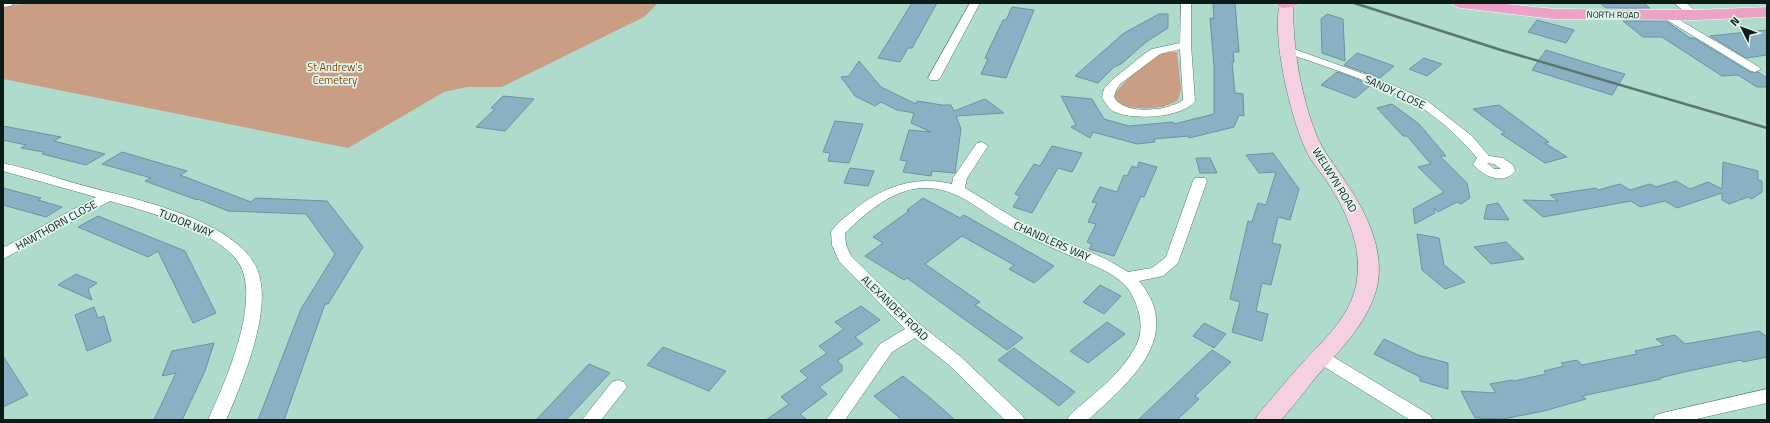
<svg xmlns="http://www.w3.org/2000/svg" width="1770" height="423" font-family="'Titillium Web',sans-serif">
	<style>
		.green { fill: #c99e85 }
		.building { fill: #8ab0c4; stroke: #6b90a3 }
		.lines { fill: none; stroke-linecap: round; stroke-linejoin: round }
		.minor-casing { stroke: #537c6e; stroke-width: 1 }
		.tertiary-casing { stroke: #537c6e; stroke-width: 1 }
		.secondary-casing { stroke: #537c6e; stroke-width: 1 }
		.primary-casing { stroke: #fff; stroke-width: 1 }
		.minor { fill: #fff; fill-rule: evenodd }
		.tertiary { fill: #fff; fill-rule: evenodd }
		.secondary { fill: #f5d0e2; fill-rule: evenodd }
		.primary { fill: #eca1c6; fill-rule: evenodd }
		.rail { stroke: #59776d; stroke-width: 2.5 }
		.labels { text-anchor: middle; stroke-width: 3.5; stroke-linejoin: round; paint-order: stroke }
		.far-street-label { font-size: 9px; fill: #0b1c17; stroke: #e1f6ee }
		.park-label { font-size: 11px; fill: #883f00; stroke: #e1f6ee }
		.street-label { font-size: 11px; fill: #0b1c17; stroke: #e1f6ee }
	</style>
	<rect width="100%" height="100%" fill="#afdbcc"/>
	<g class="green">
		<path d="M31 3H658L644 17 502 87H467L444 92 348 148 3 79V6Z"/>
		<path d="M1164 52H1177L1181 90 1178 100C1162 111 1135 110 1117 104L1114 95C1126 78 1146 63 1164 52Z"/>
	</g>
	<g class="building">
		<path d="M912 3H937L912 48H908L900 62 878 58Z"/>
		<path d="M1213 3H1235L1239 52H1233L1234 62H1232L1235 93 1243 94 1244 116 1239 115 1234 127 1189 138V136L1154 139 1155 142 1137 144 1093 132 1090 138 1071 127 1076 125 1061 96 1092 99 1104 119 1129 126 1173 122 1174 124 1214 114V66L1210 18 1214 19Z"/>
		<path d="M1600 3H1643L1650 8H1606Z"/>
		<path d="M1012 7 1034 10 1006 78 981 74 988 59 985 58 1003 20H1006Z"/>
		<path d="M1159 14H1168V28L1146 42 1121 64 1114 67 1098 83 1075 76 1124 33Z"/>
		<path d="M1327 14 1343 19 1345 61 1322 53 1321 19Z"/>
		<path d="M1537 20 1574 30 1566 43 1528 32Z"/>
		<path d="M1623 21H1666L1690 38H1694L1750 72H1758L1767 78V87H1757L1738 75 1722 76 1662 37H1643Z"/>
		<path d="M1767 30V55L1746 58 1710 36Z"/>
		<path d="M1546 50 1607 69 1625 74 1612 95 1532 70Z"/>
		<path d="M1357 53 1366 56 1394 66 1380 78 1344 65Z"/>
		<path d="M1424 58 1442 64 1427 76 1409 69Z"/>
		<path d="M859 61 881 87 916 104 917 101 942 105H951L954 111 985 99 1004 113 956 116 961 129 955 173 932 171 931 176 903 172 907 161 900 160 909 130 931 132 911 123 914 113 897 110 881 102 875 106 855 96 841 77 849 76Z"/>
		<path d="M1337 72 1352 77 1371 85 1355 98 1321 85Z"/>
		<path d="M503 96 534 99 505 131 476 127 495 109 491 108Z"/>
		<path d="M1392 104 1419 124 1446 156H1440L1467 183 1470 198 1461 204 1457 202 1438 212 1434 208 1435 213 1415 224 1413 209 1444 192 1418 167 1431 164 1407 136H1403L1377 108Z"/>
		<path d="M1499 105 1549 142 1545 143 1567 157 1545 163 1501 134 1505 133 1473 109Z"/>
		<path d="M835 121 863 124 849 163 828 161 830 153 823 152Z"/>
		<path d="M3 126 61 137 54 141 105 154 86 165 42 154 44 152 21 148 26 145 3 140Z"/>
		<path d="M1052 146 1082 153 1072 172 1058 168 1032 213 1013 207 1020 196 1015 194 1034 164 1040 166Z"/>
		<path d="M122 152 187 171 180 175 251 202 255 198 327 201 363 247 328 304H325L284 420H258L301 309 335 254 306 214 228 211 198 199 197 200 145 181 151 178 102 164Z"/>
		<path d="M1273 153 1299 189 1290 220 1278 217 1272 243 1281 245 1271 285 1262 283 1256 311 1268 314 1262 341 1232 332 1240 302 1230 299 1248 221 1252 222 1258 203 1266 205 1276 172 1259 173 1246 155Z"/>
		<path d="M1196 158H1210L1217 173H1200Z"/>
		<path d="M1139 162 1157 167 1144 197 1141 196 1114 256 1089 249 1092 244 1087 242 1096 224 1088 222 1097 203 1092 202 1100 187 1117 192 1124 175 1127 176 1132 166 1137 168Z"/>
		<path d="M1723 162 1758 171V180L1762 181V192L1752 199 1748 197 1729 204 1722 200V193L1677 208 1665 201 1640 207 1631 201 1543 217 1523 200 1558 201 1550 195 1596 188 1598 190 1620 184 1630 190 1650 184 1656 187 1676 181 1690 189 1708 182 1722 189Z"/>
		<path d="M850 168 874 171 868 186 844 183Z"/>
		<path d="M3 188 41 198 38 200 62 207 46 217 3 205Z"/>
		<path d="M923 198 960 218 964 215 1054 266 1034 283 1009 269 1014 265 962 236 925 264 980 302 975 305 1023 338 1007 350 907 278 904 280 865 256 883 243 873 237 909 211 907 210Z"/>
		<path d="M1498 203 1509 220 1484 219 1487 205Z"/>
		<path d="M98 216 185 251 216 313 193 323 158 251 148 257 78 227Z"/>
		<path d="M1417 234 1439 238 1444 265 1465 282 1445 289 1422 270Z"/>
		<path d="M1506 242 1524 259 1491 264 1474 247Z"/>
		<path d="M76 274 97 283 88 289 92 300 58 285Z"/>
		<path d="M1100 285 1121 296 1104 314 1083 302Z"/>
		<path d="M861 306 880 320 855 337 863 344 837 361 842 365V371L819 387 827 394 800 414 807 420H766L789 404 781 397 808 378 800 371 827 353 819 346 844 329 835 322Z"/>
		<path d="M94 307 98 318 104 316 111 341 87 351 75 315Z"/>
		<path d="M1107 322 1125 334 1088 363 1070 351Z"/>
		<path d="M1204 323 1226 334 1214 348 1193 336Z"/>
		<path d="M1759 331 1767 337V357L1743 362 1741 360 1684 372 1660 378 1661 379 1582 396 1586 399 1544 411 1503 419 1475 418 1461 391 1496 393 1490 384 1512 380 1514 381 1546 374 1544 371 1564 366 1561 363 1577 360 1582 365 1637 354 1635 351 1664 345 1656 339 1675 335 1685 344Z"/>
		<path d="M1384 339 1418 355 1448 363V389L1420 381V377L1374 354Z"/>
		<path d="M214 343 205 371 182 420H154L176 373 162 376 172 351Z"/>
		<path d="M663 347 678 353 726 371 709 391 647 365Z"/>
		<path d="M1014 348 1040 367 1075 392 1059 406 998 360Z"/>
		<path d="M1212 350 1231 362 1195 396 1199 399 1177 420H1138Z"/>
		<path d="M3 356 28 395 3 407Z"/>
		<path d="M589 364 610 373 566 420H536Z"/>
		<path d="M903 376 929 397 955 420H902L874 396Z"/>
	</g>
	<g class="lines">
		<g class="minor-casing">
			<g id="minor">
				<path d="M970 3H980L940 78 938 80H930L928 78Z"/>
				<path d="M1181 3H1191V45L1195 101C1183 118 1131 121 1113 111 1108 108 1105 102 1102 97L1104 89 1112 80 1143 55 1152 49 1180 43ZM1180 49 1183 100C1169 111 1123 116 1114 97L1116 90 1120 84 1160 54Z"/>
				<path d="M1674 3H1686L1700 15 1695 18 1691 17Z"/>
				<path d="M1666 12 1759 67 1761 69 1755 72 1751 71 1662 17 1661 15Z"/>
				<path d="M1288 47 1381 80 1426 100 1472 136 1489 156 1503 158 1513 165 1515 171C1504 186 1482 176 1473 164L1477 158C1461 138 1439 119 1418 105 1380 83 1326 67 1284 52L1282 50 1284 48ZM1487 163 1494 164 1501 169H1494Z"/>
				<path d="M982 142 988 146 967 178 965 188 1024 224 1106 259 1128 272 1152 268 1166 257 1193 181 1195 178H1205L1207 181 1178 263 1163 276 1139 281C1186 337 1127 384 1088 420H1067L1070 415C1092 395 1118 377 1133 351 1141 339 1142 327 1139 313 1136 303 1133 294 1126 286 1113 272 1092 265 1074 257 1054 249 1035 240 1016 231 984 216 960 186 922 188 891 190 866 213 845 233L846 245 851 256 922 326 961 357 1022 415 1025 420H1005L949 365 915 338 892 352 845 420H826L880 344 905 329 839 261 832 245 831 232C836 224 845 217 853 211 882 187 915 175 952 184L953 178 977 143Z"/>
				<path d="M3 163C39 171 73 184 108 192 150 202 239 225 257 269 274 308 242 383 226 420H208C225 383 258 308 242 269 227 232 145 211 110 201L3 259V248L96 197 3 171Z"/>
				<path d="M1321 351 1327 353 1430 415 1433 420H1410L1315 361 1313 357 1315 353Z"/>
				<path d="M618 380 624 382 627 387 601 420H582L612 382Z"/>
				<path d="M1767 389V403L1692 420H1653L1656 415 1662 413Z"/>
			</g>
		</g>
		<g class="tertiary-casing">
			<path id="tertiary" d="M3 3H13L11 6 3 7Z"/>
		</g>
		<g class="secondary-casing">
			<path id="secondary" d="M1280 3 1293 4C1293 48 1300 93 1316 134 1323 152 1335 165 1345 181 1367 213 1389 257 1374 297 1362 330 1334 356 1312 382 1302 395 1292 408 1281 420H1255L1259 413C1272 399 1283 384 1296 370 1316 347 1343 325 1353 296 1367 257 1349 215 1328 183 1321 172 1311 162 1306 150 1291 119 1271 36 1280 3Z"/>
		</g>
		<g class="primary-casing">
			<g id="primary">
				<path d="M1275 3H1299L1297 6 1283 8 1277 6Z"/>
				<path d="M1452 3H1497L1554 9 1695 10 1767 7V17L1695 20 1554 19 1460 8 1454 6Z"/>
			</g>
		</g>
		<use href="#minor" class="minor"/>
		<use href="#tertiary" class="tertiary"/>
		<use href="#secondary" class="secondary"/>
		<use href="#primary" class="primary"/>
		<path class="rail" d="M1354 3 1501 50 1767 128"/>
	</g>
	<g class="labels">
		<g class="far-street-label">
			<text transform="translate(1613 15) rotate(1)" y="3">NORTH ROAD</text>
		</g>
		<g class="park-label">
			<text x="335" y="71">St Andrew's<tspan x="335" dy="13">Cemetery</tspan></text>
		</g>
		<g class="street-label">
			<text transform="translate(1395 92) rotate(25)" y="4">SANDY CLOSE</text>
			<text transform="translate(1335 180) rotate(58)" y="4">WELWYN ROAD</text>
			<text transform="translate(186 223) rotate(22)" y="4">TUDOR WAY</text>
			<text transform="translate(56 225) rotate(-29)" y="4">HAWTHORN CLOSE</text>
			<text transform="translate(1052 241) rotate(24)" y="4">CHANDLERS WAY</text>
			<text transform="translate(895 308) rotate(44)" y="4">ALEXANDER ROAD</text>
		</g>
	</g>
	<rect width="1770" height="423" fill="none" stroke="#0b1c17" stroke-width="8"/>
	<g transform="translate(1742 28) rotate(312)" stroke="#e1f6ee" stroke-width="3" paint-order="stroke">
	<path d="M0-3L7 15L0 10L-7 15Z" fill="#0b1c17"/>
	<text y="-6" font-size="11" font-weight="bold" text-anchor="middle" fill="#0b1c17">N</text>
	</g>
</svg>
